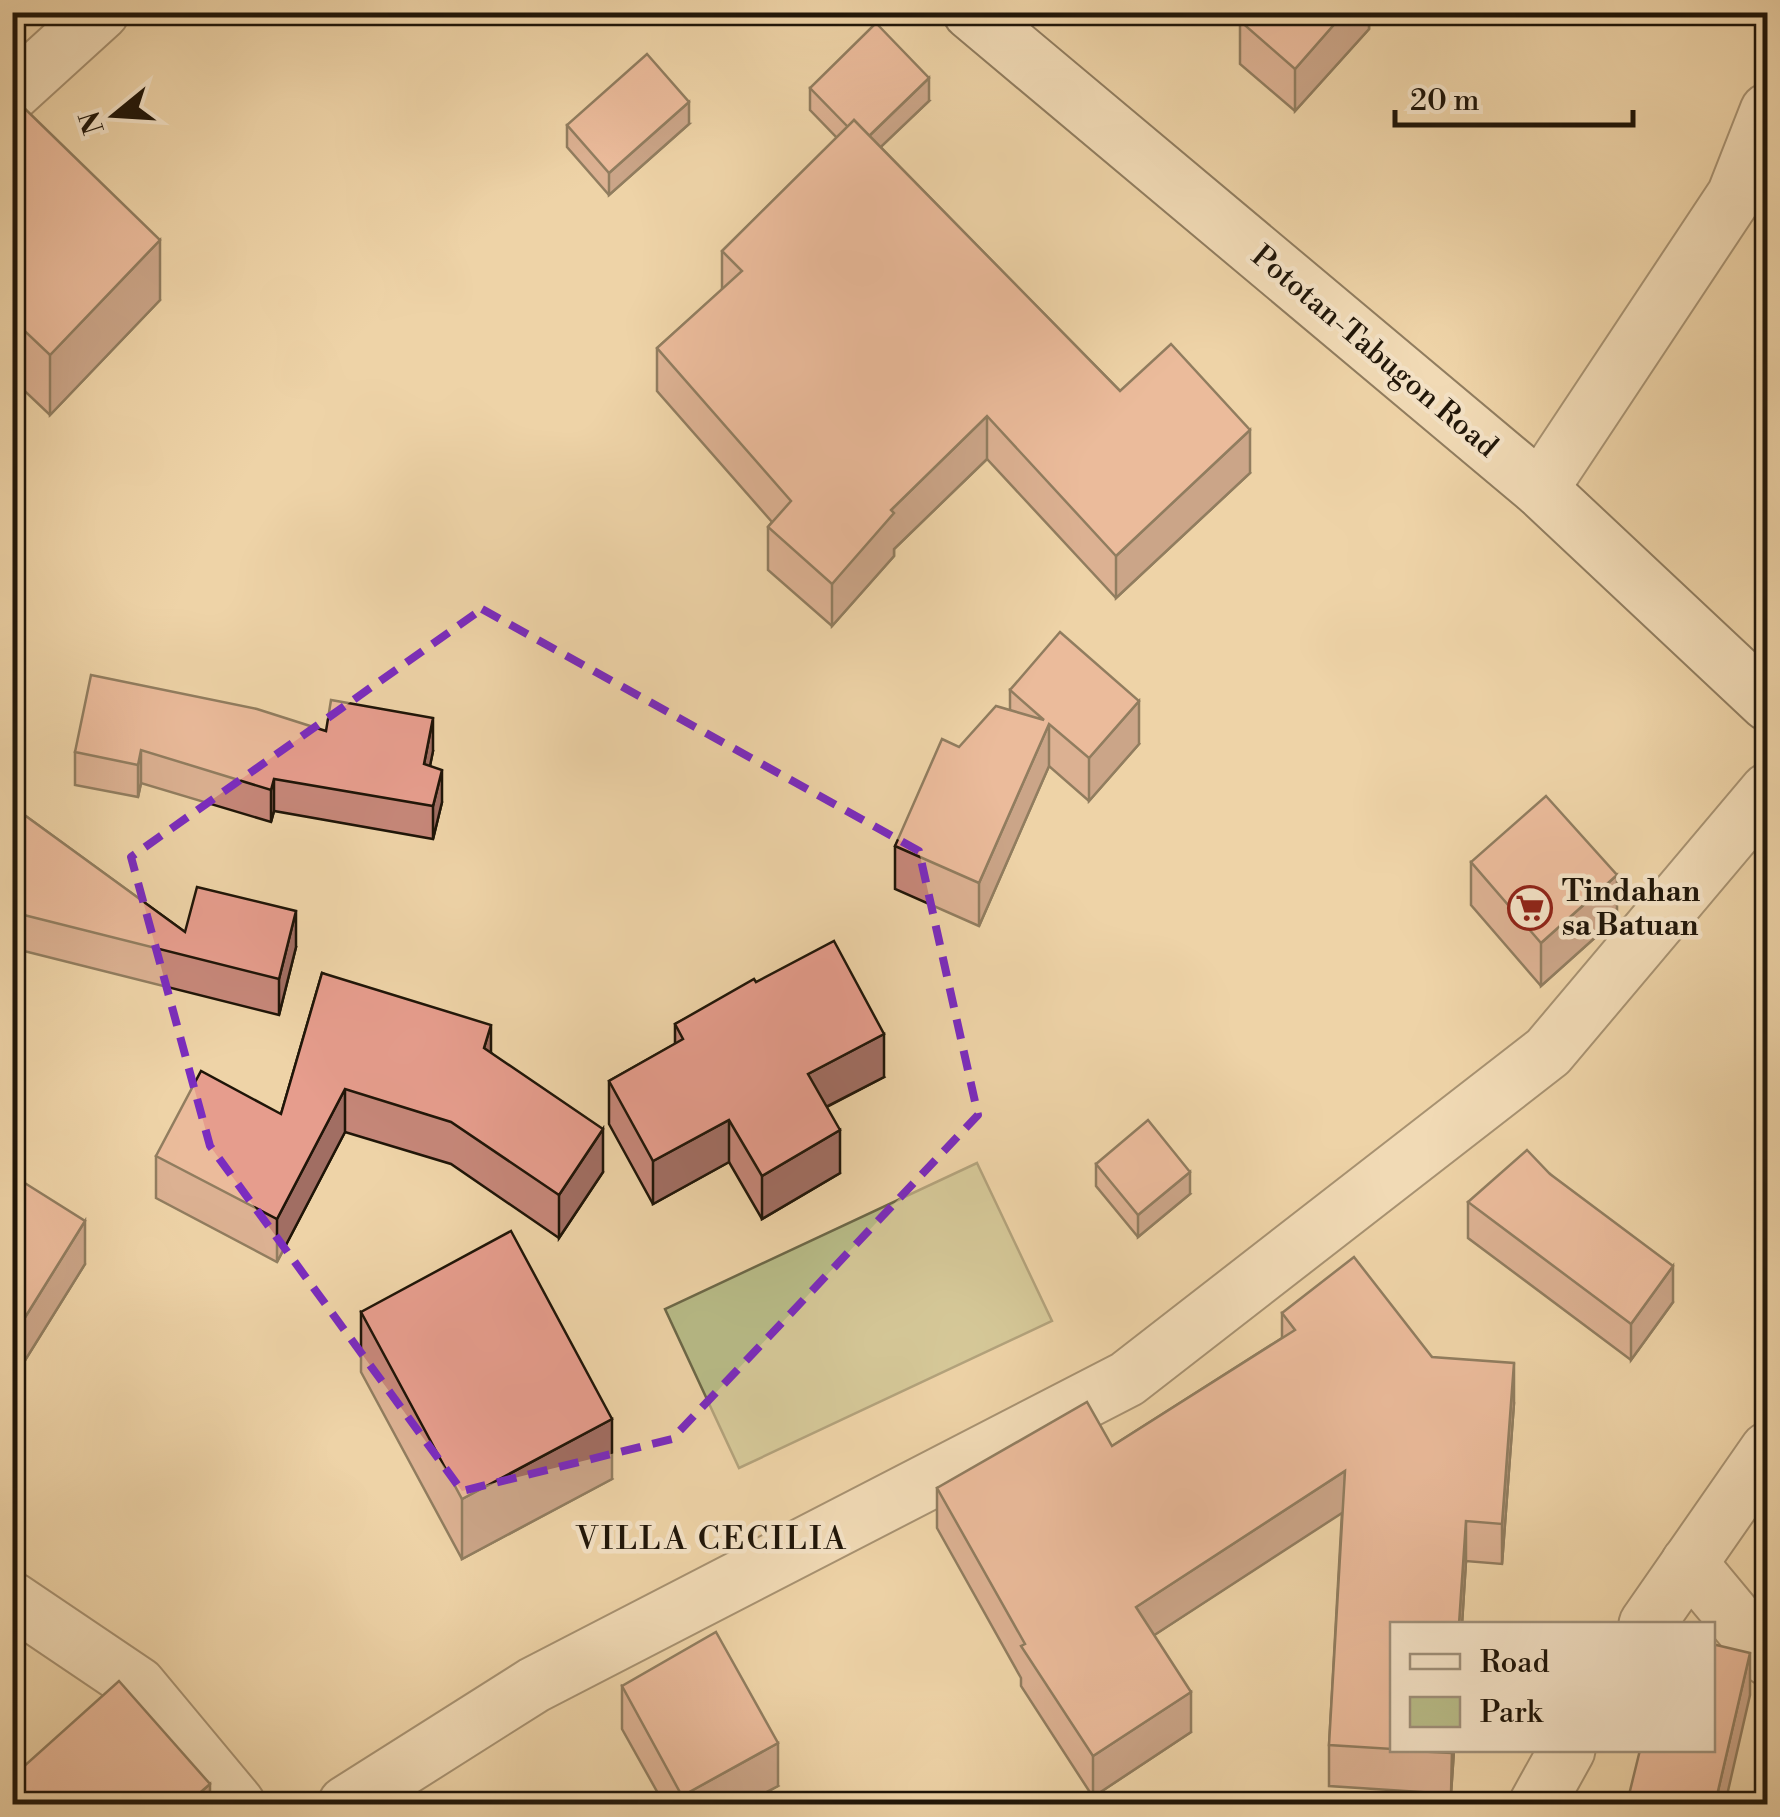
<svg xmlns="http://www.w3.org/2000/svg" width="1780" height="1817" font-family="'Libre Bodoni',serif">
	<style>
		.green { fill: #b8bc88; stroke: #6c6848; stroke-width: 2.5 }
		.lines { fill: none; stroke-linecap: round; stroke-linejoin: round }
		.street-casing { stroke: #534430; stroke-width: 59 }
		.secondary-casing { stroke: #1f1508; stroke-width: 59 }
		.street { stroke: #f4e2c6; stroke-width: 55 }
		.secondary { stroke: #f4e2c6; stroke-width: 55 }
		.wall { fill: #c68779; stroke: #1f1508; stroke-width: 2.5 }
		.shaded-wall { fill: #a16e63; stroke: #1f1508; stroke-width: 2.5 }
		.building { fill: #e69d8d; stroke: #1f1508; stroke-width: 2.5 }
		.marked { fill: none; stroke: #7b2cbf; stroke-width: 8; stroke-dasharray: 20 12; stroke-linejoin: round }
		.labels { text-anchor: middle; stroke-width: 9; stroke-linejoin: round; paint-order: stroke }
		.street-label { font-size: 30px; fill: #1f1508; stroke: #f4e2c6 }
		.poi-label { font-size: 30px; font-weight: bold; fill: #1f1508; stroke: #f4e2c6; text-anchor: start }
		.neighbourhood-label { font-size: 32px; letter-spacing: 2.5px; fill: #1f1508; stroke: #f4e2c6 }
	</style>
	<rect width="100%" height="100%" fill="#eed3a7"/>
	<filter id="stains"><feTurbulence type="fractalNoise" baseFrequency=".002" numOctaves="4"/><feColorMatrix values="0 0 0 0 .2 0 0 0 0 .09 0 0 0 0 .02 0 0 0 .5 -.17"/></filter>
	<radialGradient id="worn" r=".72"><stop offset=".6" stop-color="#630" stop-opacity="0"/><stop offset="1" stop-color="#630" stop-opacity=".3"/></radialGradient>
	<path class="green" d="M977 1163 1052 1321 739 1468 665 1309Z"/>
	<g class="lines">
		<g class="street-casing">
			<g id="street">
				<path d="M12 93 101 12"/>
				<path d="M1540 489 1735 195 1768 111"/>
				<path d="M1689 1563 1768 1658"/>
				<path d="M12 1600 138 1685 237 1804"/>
				<path d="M1647 1624 1768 1450"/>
				<path d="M346 1804 534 1685 1127 1379 1548 1052 1768 791"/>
				<path d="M1537 1804 1567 1750"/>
			</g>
		</g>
		<g class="secondary-casing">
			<path id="secondary" d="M971 12 1540 489 1768 703"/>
		</g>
		<use href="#street" class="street"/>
		<use href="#secondary" class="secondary"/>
	</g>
	<g class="wall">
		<path d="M1369 12V29L1295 111 1240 64V21Z"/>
		<path d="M810 88 929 101 880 147 1120 391 1250 473 1116 598 987 459 894 549V556L832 626 768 570V527L772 522 657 391V348L722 290V251L837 138 810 110Z"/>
		<path d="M12 110 160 300 50 415 12 379Z"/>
		<path d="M689 124 609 195 567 147V125Z"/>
		<path d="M1010 690 1139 744 1089 801 1049 766 979 926 895 889V846L959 747 1010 710Z"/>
		<path d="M326 731 433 751 430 765 442 802 433 839 274 811 271 822 141 783 138 797 75 785V752Z"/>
		<path d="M12 806 185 932 296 947 279 1015 12 948Z"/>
		<path d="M1471 862 1617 918 1541 986 1471 905Z"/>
		<path d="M322 973 491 1053 603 1172 559 1238 451 1164 345 1132 277 1262 156 1198V1156L281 1114Z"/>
		<path d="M756 982 884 1077 827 1107 840 1173 762 1219 729 1162 653 1204 609 1124V1081L675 1044V1024Z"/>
		<path d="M1096 1164 1190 1194 1138 1237 1096 1186Z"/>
		<path d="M1550 1174 1673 1302 1631 1360 1468 1238V1202Z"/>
		<path d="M12 1175 85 1264 19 1370 12 1366Z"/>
		<path d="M361 1312 612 1479 462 1559 361 1372Z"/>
		<path d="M1282 1313 1432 1357 1514 1403 1502 1564 1466 1561 1462 1624H1392V1750H1454L1451 1794 1329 1786V1745L1342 1512 1154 1635 1191 1732 1093 1797 1021 1686V1678L937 1528V1488L1112 1446 1282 1338Z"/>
		<path d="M622 1686 778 1786 744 1804H664L622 1729Z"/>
	</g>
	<g class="shaded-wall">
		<path d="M1345 12H1369V29L1295 111V69Z"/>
		<path d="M929 78V101L863 164V142Z"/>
		<path d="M689 102V124L609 195V173Z"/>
		<path d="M160 240V300L50 415V355Z"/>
		<path d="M987 416V459L894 549V556L832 626V584L891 510Z"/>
		<path d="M1250 430V473L1116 598V556Z"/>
		<path d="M1139 701V744L1089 801V758Z"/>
		<path d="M433 718V751L424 796V764Z"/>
		<path d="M1049 724V766L979 926V883Z"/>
		<path d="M141 750V783L138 797V765Z"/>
		<path d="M442 770V802L433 839V806Z"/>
		<path d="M274 779V811L271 822V790Z"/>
		<path d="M1617 875V918L1541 986V943Z"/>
		<path d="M296 911V947L279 1015V979Z"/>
		<path d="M491 1025V1068L484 1048Z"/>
		<path d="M884 1034V1077L808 1116V1074Z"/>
		<path d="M345 1089V1132L277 1262V1219Z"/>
		<path d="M729 1120V1162L653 1204V1161Z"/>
		<path d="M603 1129V1172L559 1238V1195Z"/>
		<path d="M840 1130V1173L762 1219V1176Z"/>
		<path d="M1190 1172V1194L1138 1237V1215Z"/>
		<path d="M85 1221V1264L19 1370V1327Z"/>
		<path d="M1673 1266V1302L1631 1360V1324Z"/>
		<path d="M1514 1363V1403L1502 1564V1524Z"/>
		<path d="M612 1419V1479L462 1559V1499Z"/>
		<path d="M1345 1471V1511L1136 1647V1607Z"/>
		<path d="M1466 1521V1561L1462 1624H1459Z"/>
		<path d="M1750 1653V1695L1725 1804H1715Z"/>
		<path d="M1191 1692V1732L1093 1797V1756Z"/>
		<path d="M778 1743V1786L744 1804H682V1796Z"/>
		<path d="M1452 1750H1454L1451 1794Z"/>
		<path d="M210 1784V1804H187Z"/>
	</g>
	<g class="building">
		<path d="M1248 12H1345L1295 69 1240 21Z"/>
		<path d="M876 23 929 78 869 136 854 120 848 127 810 88Z"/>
		<path d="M647 54 689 102 609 173 567 125Z"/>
		<path d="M19 103 160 240 50 355 12 319V110Z"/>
		<path d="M854 120 1120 391 1171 344 1250 430 1116 556 987 416 891 510 894 513 832 584 768 527 791 501 657 348 742 271 722 251Z"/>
		<path d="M1060 632 1139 701 1089 758 1049 724 979 883 895 846 942 739 959 747 996 706 1044 720 1010 690Z"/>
		<path d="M91 675 257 709 326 731 331 700 433 718 424 764 442 770 433 806 274 779 271 790 141 750 138 765 75 752Z"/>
		<path d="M1546 796 1617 875 1541 943 1471 862Z"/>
		<path d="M12 806 185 932 197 887 296 911 279 979 12 912Z"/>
		<path d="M834 941 884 1034 808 1074 840 1130 762 1176 729 1120 653 1161 609 1081 683 1039 675 1024 754 979 756 982Z"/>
		<path d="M322 973 491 1025 484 1048 603 1129 559 1195 451 1122 345 1089 277 1219 156 1156 201 1071 281 1114Z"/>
		<path d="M1148 1120 1190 1172 1138 1215 1096 1164Z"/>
		<path d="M1527 1150 1550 1174 1673 1266 1631 1324 1468 1202Z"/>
		<path d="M12 1175 85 1221 19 1327 12 1323Z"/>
		<path d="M511 1231 612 1419 462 1499 361 1312Z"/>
		<path d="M1354 1257 1432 1357 1514 1363 1502 1524 1466 1521 1459 1624H1392V1749L1329 1745 1345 1471 1136 1607 1191 1692 1093 1756 1021 1646 1025 1644 937 1488 1087 1402 1112 1446 1295 1330 1282 1313Z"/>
		<path d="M716 1632 778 1743 682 1796 622 1686Z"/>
		<path d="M1712 1644 1750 1653 1715 1804H1634L1627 1803 1640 1750H1712Z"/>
		<path d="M119 1681 210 1784 187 1804H12V1777Z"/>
		<path d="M1393 1750H1452L1451 1753Z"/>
	</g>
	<path d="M0 0H1780V1817H0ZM482 609 919 851 978 1115 672 1439 462 1491 210 1146 131 857Z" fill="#eed3a7" fill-opacity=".55" fill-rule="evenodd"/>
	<path class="marked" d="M482 609 919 851 978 1115 672 1439 462 1491 210 1146 131 857Z"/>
	<defs>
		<g id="supermarket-ring" transform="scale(2.25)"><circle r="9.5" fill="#f4e2c6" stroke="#8f2418" stroke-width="1.5"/><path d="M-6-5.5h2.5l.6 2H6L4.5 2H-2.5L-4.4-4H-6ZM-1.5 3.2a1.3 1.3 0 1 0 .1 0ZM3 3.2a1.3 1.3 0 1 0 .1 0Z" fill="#8f2418"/></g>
	</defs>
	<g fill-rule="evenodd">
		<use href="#supermarket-ring" x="1530" y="908"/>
	</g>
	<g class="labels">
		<g class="street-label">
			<text transform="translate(1375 351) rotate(40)" y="10">Pototan-Tabugon Road</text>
		</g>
		<g class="poi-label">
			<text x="1562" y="901">Tindahan<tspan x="1562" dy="34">sa Batuan</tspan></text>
		</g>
		<g class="neighbourhood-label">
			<text x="712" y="1549">VILLA CECILIA</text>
		</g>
	</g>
	<rect width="1780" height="1817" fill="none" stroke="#eed3a7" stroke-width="50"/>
	<rect x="15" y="15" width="1750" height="1787" fill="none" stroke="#1f1508" stroke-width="5"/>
	<rect x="25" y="25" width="1730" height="1767" fill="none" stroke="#1f1508" stroke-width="2.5"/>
	<rect x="1390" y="1622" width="325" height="130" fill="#f4e2c6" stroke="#9f907a" stroke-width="2.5"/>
	<rect x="1410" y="1654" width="50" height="15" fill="#f4e2c6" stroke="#9f907a" stroke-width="2.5"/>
	<text x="1480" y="1672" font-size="30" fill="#1f1508">Road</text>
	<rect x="1410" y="1697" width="50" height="30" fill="#b8bc88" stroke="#9f907a" stroke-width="2.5"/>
	<text x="1480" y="1722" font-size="30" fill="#1f1508">Park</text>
	<g transform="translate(115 115) rotate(252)" stroke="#f4e2c6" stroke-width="8" paint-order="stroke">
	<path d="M0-8L18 38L0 25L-18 38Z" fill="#1f1508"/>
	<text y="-15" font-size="28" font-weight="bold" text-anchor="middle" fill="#1f1508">N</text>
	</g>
	<path d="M1395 110v15h238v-15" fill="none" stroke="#1f1508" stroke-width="5"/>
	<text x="1410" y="110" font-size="30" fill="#1f1508" stroke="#f4e2c6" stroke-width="8" paint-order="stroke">20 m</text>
	<rect width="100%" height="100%" filter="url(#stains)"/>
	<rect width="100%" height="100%" fill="url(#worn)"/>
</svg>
